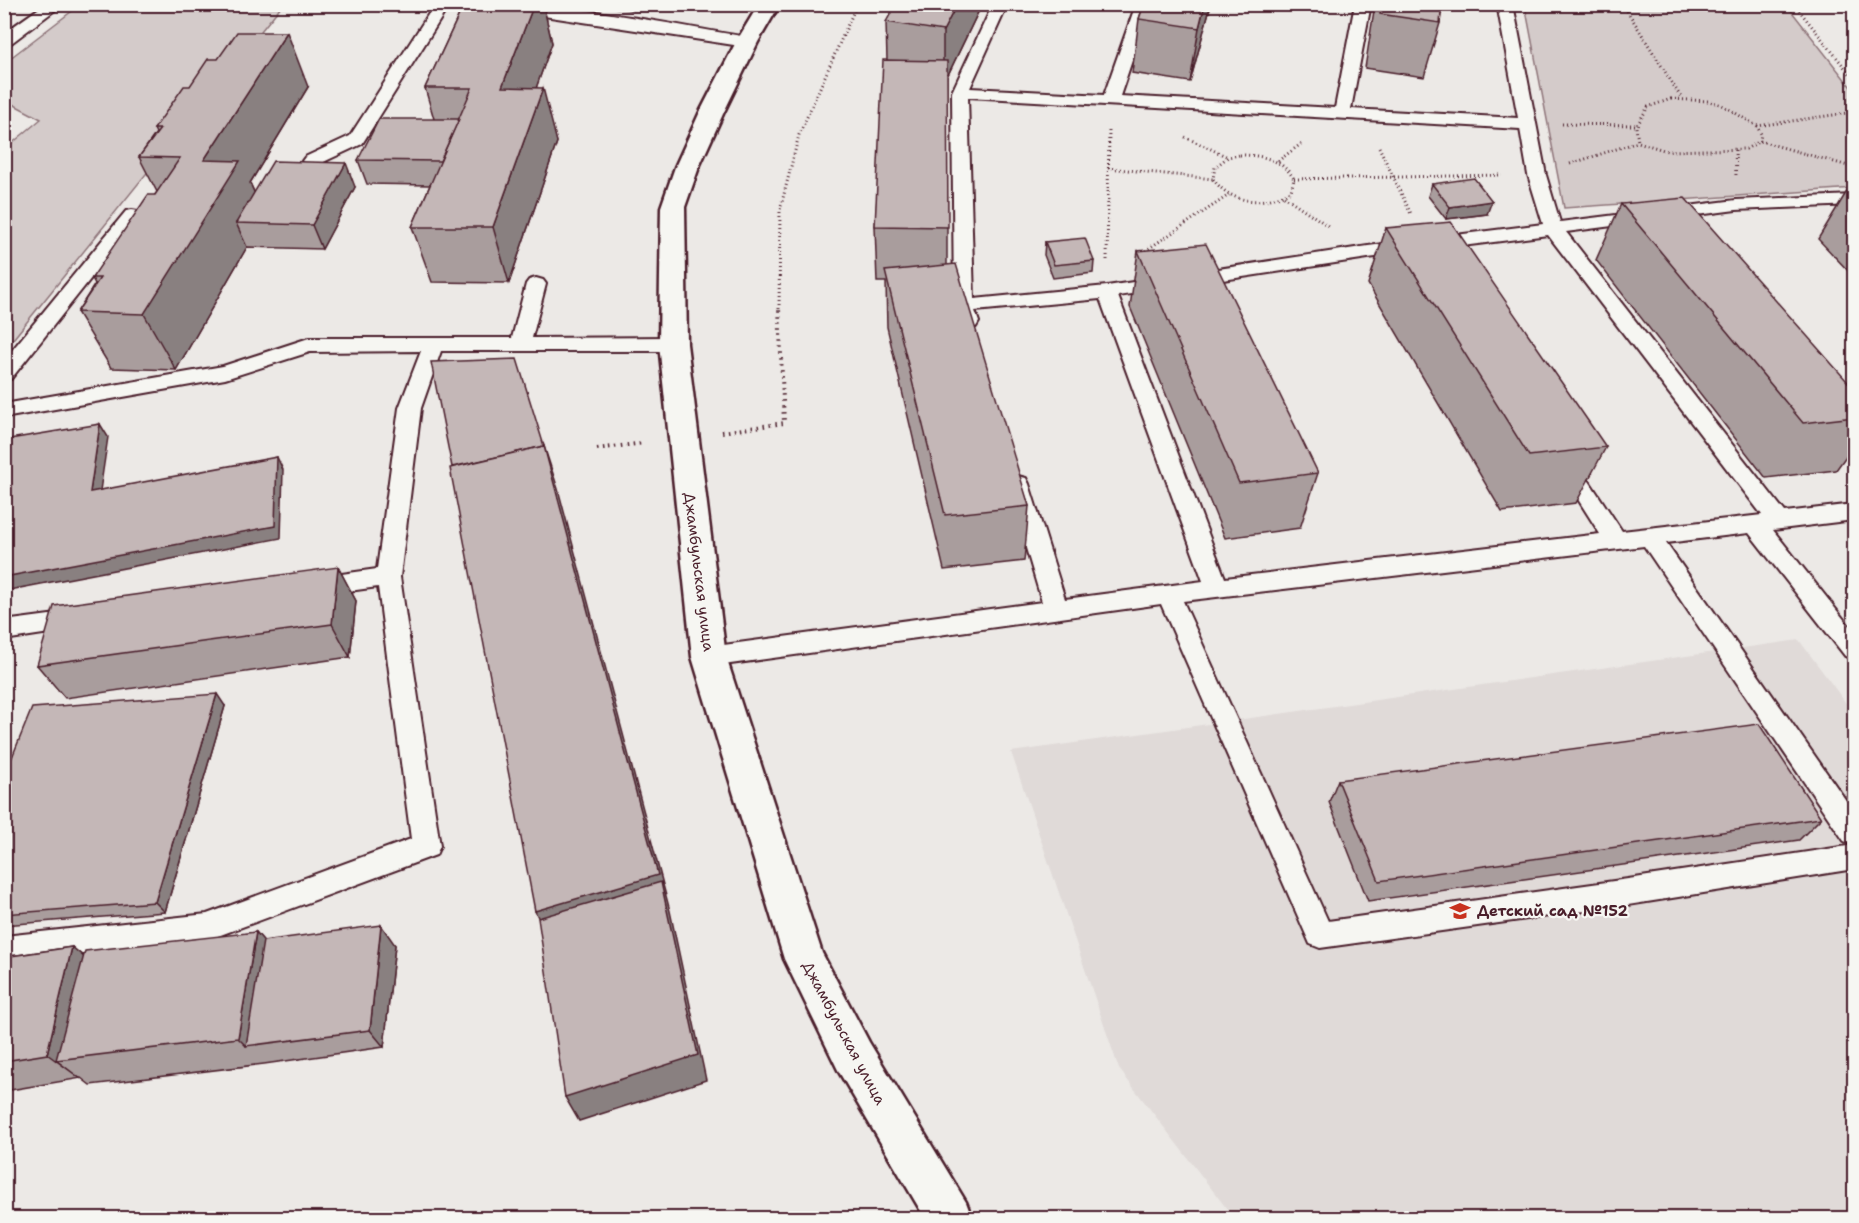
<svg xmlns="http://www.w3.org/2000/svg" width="1859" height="1223" font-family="'Shantell Sans',sans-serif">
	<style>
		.built { fill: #e0dad8 }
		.green { fill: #d4cbca; stroke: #8f757a; stroke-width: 1.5 }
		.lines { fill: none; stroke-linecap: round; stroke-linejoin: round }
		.service-casing { stroke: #4a1f2b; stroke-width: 4 }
		.minor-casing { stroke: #4a1f2b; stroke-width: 5 }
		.path-far1 { stroke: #4a1f2b; stroke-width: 3; stroke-dasharray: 1 3; stroke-linecap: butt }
		.path { stroke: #4a1f2b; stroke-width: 4; stroke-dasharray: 1.5 4.5; stroke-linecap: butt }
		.service { fill: #f6f6f2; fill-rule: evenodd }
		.minor { fill: #f6f6f2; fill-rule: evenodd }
		.wall { fill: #a99d9d; stroke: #4a1f2b; stroke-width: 1.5 }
		.shaded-wall { fill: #898080; stroke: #4a1f2b; stroke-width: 1.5 }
		.building { fill: #c4b7b7; stroke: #4a1f2b; stroke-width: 1.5 }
		.labels { text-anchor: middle; stroke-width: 4.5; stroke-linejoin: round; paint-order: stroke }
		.street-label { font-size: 15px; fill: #4a1f2b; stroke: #f6f6f2 }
		.poi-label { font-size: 15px; font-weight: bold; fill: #4a1f2b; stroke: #f6f6f2; text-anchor: start }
	</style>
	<rect width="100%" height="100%" fill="#ece9e6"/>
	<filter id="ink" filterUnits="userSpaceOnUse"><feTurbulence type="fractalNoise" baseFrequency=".0167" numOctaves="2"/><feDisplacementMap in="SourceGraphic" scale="12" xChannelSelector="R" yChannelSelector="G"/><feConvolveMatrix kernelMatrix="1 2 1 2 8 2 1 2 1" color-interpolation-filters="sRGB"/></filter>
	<g filter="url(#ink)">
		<path class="built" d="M1799 640 1854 714V1218H1234L1119 1069 1011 752Z"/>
		<g class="green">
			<path d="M80 5H282L14 338 5 340 4 150 41 119 5 100V62Z"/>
			<path d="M1525 5 1789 8 1854 91V188L1564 208Z"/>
		</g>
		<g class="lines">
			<g class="service-casing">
				<g id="service">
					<path d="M45 4H63L10 44 4 46V33Z"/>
					<path d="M435 4H450L362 144 317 165H305L302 161 305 157 350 136Z"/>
					<path d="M491 4C577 4 662 23 747 37L755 42 747 47 498 9Z"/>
					<path d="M993 4H1008L970 88 1104 95 1136 4H1151L1120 96 1335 108 1355 4H1371L1351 109 1518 118 1497 4H1513L1546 175 1560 222 1736 200 1854 195V205L1736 210 1566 232 1785 512 1854 504V520L1773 530 1854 632V659L1845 656 1749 533 1666 543 1854 812V869L1628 905 1320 948 1310 944 1161 604 709 667 700 664 697 657 700 650 709 647 1042 602 1007 484 1010 478 1018 476 1026 478 1029 484 1065 599 1203 581 1100 299 975 311 979 322 976 327 969 328 962 327 954 306 952 92ZM968 97 1520 129 1528 175 1543 224 1368 246 1107 286 974 299ZM1548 235 1762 515 1622 531 1574 458 1566 455 1558 458 1555 463 1600 534 1225 578 1118 296 1368 258ZM1644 546 1844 841 1854 845 1628 879 1328 921 1183 601Z"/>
					<path d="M132 210 138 211 141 215 138 219 11 379 4 381V360L126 211Z"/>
					<path d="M536 278 543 280 546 284 532 338 673 337 680 339 683 344 680 349 673 351H441L421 408 400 577 440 846 436 855 207 940 4 963V936L207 914 411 839 378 587 313 596 305 593 301 587 305 581 313 578 377 569 399 408 421 351 310 352 225 379 4 418V404L223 366 309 338H512L526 284 529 280Z"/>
					<path d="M80 611 89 613 92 620 89 627 4 640V621Z"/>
				</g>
			</g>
			<g class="minor-casing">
				<path id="minor" d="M759 4H780L758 42 723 114 699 167 685 207 687 344 726 657 822 953 869 1042 966 1202 972 1218H925L839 1072 784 959 692 657 659 344 661 207 675 167 699 114 736 42Z"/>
			</g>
			<g class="path-far1">
				<path d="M1623 4 1682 99"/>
				<path d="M1794 4 1854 79"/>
				<path d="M1671 99 1709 101 1722 105 1757 126 1761 134 1760 141 1746 149 1667 151 1638 142 1636 127 1648 107Z"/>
				<path d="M1562 124 1636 125"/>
				<path d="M1757 126 1854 112"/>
				<path d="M1185 137 1228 157"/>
				<path d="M1760 141 1852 167"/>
				<path d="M1379 147 1411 214"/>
				<path d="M1735 150 1736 176"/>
				<path d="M1240 155C1262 155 1282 159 1294 179L1291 191C1264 206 1232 205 1213 179L1215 167 1228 157Z"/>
				<path d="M1278 161 1301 144"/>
				<path d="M1570 164 1638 142"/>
				<path d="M1108 168 1213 179"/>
				<path d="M1294 179 1502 175"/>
				<path d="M1284 196 1328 226"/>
				<path d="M1142 253 1229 195"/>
				<path d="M1107 260 1109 130"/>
				<path d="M779 309 780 210 799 135 857 4"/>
			</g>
			<g class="path">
				<path d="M722 432 784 423 779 308"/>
				<path d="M597 449 644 443"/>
			</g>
			<use href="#service" class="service"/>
			<use href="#minor" class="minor"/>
		</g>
		<g class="wall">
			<path d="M464 4H543L552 43 536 88 557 142 509 283 432 282 412 227 430 185 367 184 358 160 434 119 425 88Z"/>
			<path d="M594 4H636L631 10Z"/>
			<path d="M982 4 947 77V265L1029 506 1024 561 944 570 887 327 886 282H877L875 226 887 60 886 22Z"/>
			<path d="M1144 4H1211L1190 82 1132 73 1139 19Z"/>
			<path d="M1375 4H1442L1440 23 1424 77 1365 68Z"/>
			<path d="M308 87 250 183 254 192 355 187 322 249 247 247 176 370 111 368 77 312 95 284 92 278 157 192 139 157 156 133 154 129Z"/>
			<path d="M1852 183H1854V277L1818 239Z"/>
			<path d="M1432 184 1487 214 1446 219 1428 196Z"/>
			<path d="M1621 204 1854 389V445L1836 470 1766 478 1596 260Z"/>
			<path d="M1386 228 1606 447 1576 503 1502 512 1368 284Z"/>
			<path d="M1045 242 1094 261 1093 273 1053 278 1044 255Z"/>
			<path d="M1138 251 1318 473 1300 528 1225 538 1130 307Z"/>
			<path d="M338 567 356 601 350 657 65 698 37 665Z"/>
			<path d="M225 706 165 912 4 925V777Z"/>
			<path d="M1338 780 1821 818 1799 840 1368 901 1329 802Z"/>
			<path d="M256 932 263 941 395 945 384 1047 264 1064 90 1085 81 1078 4 1091V957L72 947 83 956Z"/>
		</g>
		<g class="shaded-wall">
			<path d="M534 4H543L552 43 517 142 502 87Z"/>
			<path d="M630 4H636L631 10Z"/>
			<path d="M957 4H982L943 85V31Z"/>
			<path d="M1205 4H1211L1190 82 1199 28Z"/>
			<path d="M287 32 308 87 250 183 265 216 236 223 247 247 176 370 144 314 204 160Z"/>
			<path d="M543 88 557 142 509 283 493 227Z"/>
			<path d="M346 163 355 187 322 249 312 225Z"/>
			<path d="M1492 201 1487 214 1446 219 1450 207Z"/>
			<path d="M100 424 108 437 98 504 90 492Z"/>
			<path d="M544 446 558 489 670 911 706 1080 579 1121 565 1097 552 946 535 911Z"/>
			<path d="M277 457 283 470 281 538 4 591V577Z"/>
			<path d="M338 567 356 601 350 657 332 624Z"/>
			<path d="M217 694 225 706 165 912 155 902Z"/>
			<path d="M381 925 395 945 384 1047 370 1030Z"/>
			<path d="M256 932 280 960 246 1046 238 1038Z"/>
			<path d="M72 947 104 974 56 1060 81 1079 47 1054Z"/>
		</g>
		<g class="building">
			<path d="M464 4H534L502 87 543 88 493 227H412L472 88H425Z"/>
			<path d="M896 4H957L943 31 886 22Z"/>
			<path d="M1144 4H1205L1199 28 1139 19Z"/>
			<path d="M1381 4H1442L1440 23 1380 14Z"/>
			<path d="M237 32H287L204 160 240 161 144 314 77 312 100 278H92L148 195H155L180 158 139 157 160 129H154L184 86H190L208 59H218Z"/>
			<path d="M883 60 947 61 948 227 875 226Z"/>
			<path d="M379 119H459L440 161 358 160Z"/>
			<path d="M273 161 346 163 312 225 236 223Z"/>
			<path d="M1474 178 1492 201 1450 207 1432 184Z"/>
			<path d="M1685 198 1854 389V417L1803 423 1621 204Z"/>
			<path d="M1451 222 1606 447 1529 456 1386 228Z"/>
			<path d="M1085 238 1094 261 1054 265 1045 242Z"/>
			<path d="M1206 244 1318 473 1239 483 1138 251Z"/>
			<path d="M956 264 1029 506 945 515 885 271Z"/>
			<path d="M517 359 544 446 452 467 431 362Z"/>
			<path d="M100 424 90 492 277 457 275 526 4 577V440Z"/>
			<path d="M544 446 658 875 535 911 450 468Z"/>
			<path d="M338 567 332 624 37 665 54 606Z"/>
			<path d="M217 694 155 902 4 914V777L32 708Z"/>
			<path d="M1759 724 1821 818 1379 881 1338 780Z"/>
			<path d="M661 882 698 1055 565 1097 538 918Z"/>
			<path d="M381 925 370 1030 246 1046 263 941Z"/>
			<path d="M256 932 238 1038 56 1060 85 951Z"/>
			<path d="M72 947 47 1054 4 1061V957Z"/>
		</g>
	</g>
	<defs>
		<g id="school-bare" transform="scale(1.62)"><path d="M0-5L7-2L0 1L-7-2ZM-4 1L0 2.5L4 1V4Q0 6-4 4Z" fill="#c8321e" stroke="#f6f6f2" stroke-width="2.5" paint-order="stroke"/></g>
	</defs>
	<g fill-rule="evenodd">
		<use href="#school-bare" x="1460" y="911"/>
	</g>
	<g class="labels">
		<g class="street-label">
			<text transform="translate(699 572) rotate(83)" y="5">Джамбульская улица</text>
			<text transform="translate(844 1033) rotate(62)" y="5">Джамбульская улица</text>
		</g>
		<g class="poi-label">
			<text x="1477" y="916">Детский сад №152</text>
		</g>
	</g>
	<rect width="1859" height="1223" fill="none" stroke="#f6f6f2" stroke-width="24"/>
	<rect x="12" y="12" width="1835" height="1199" fill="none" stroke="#4a1f2b" stroke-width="2" filter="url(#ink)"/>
</svg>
